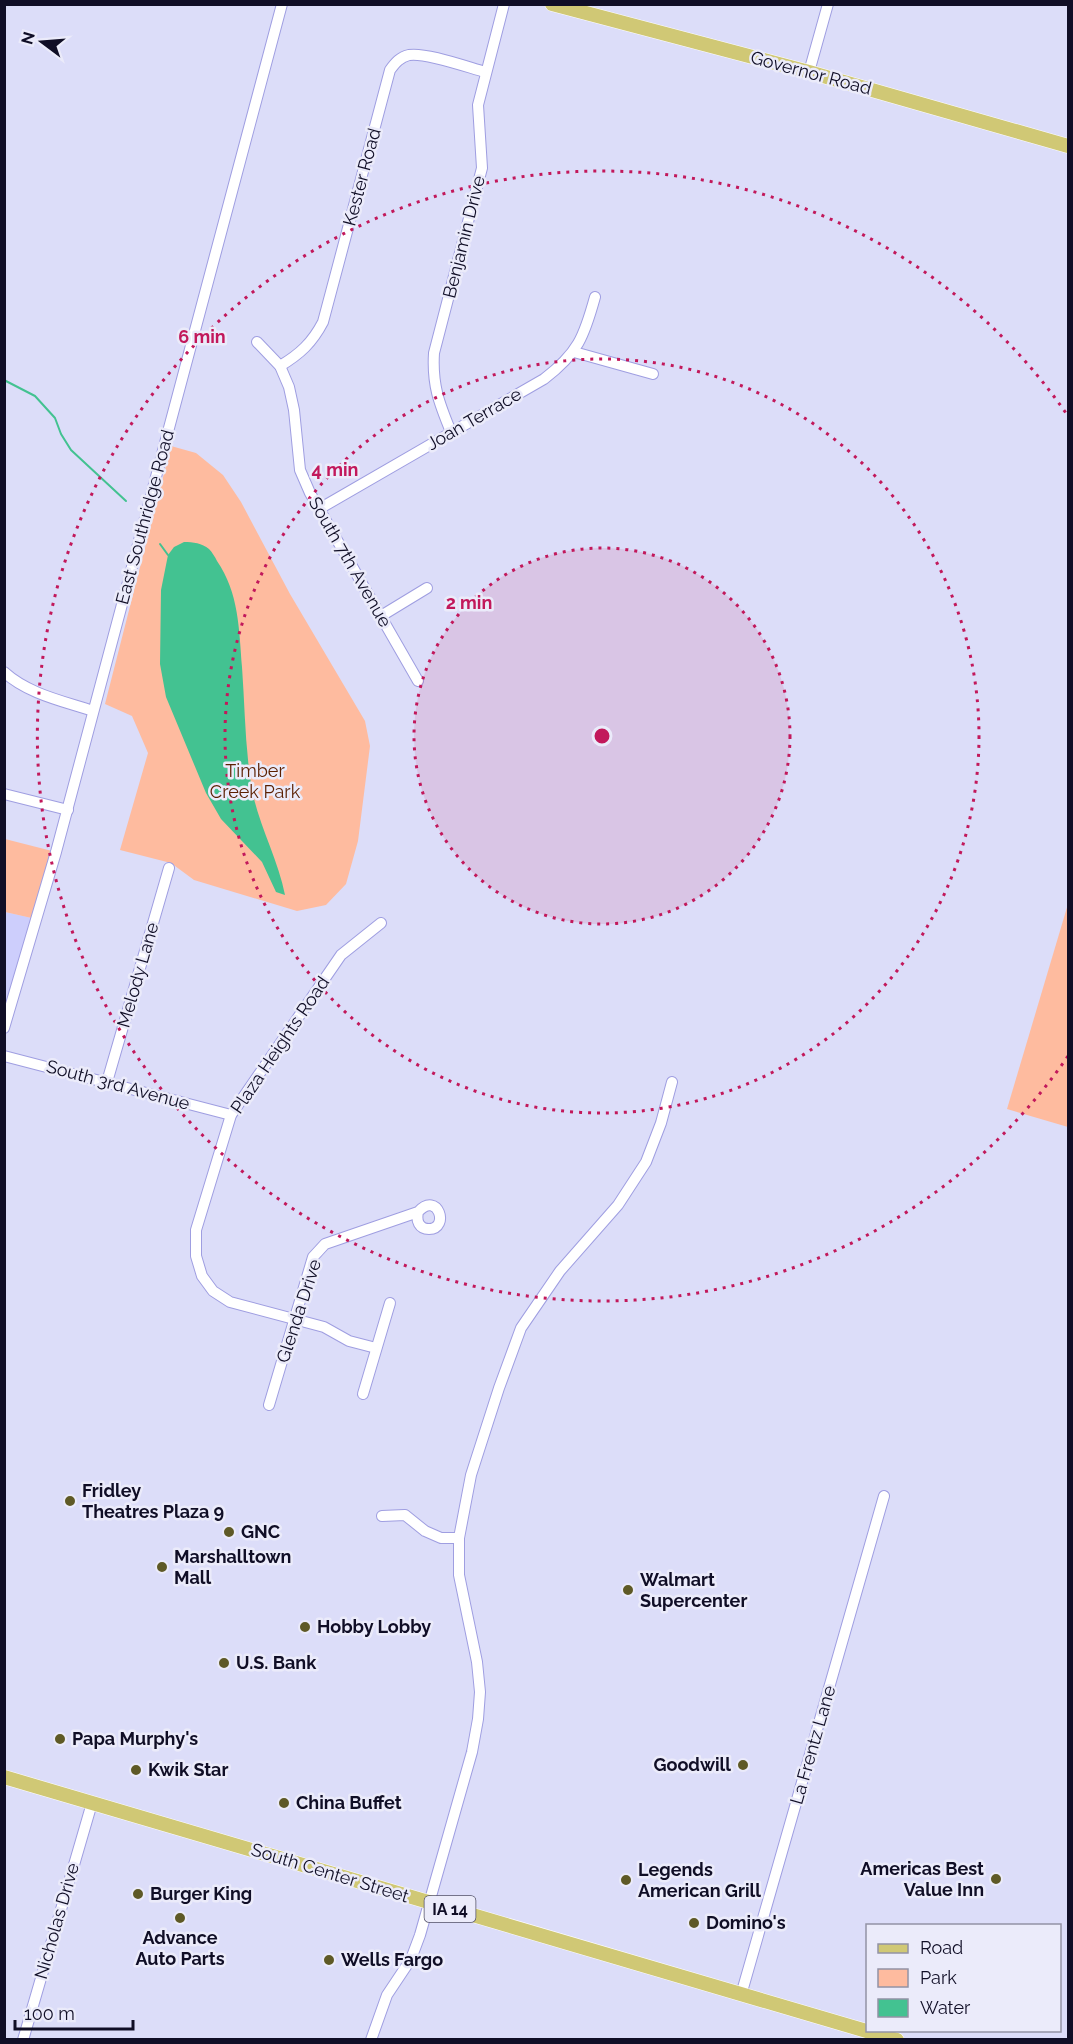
<svg xmlns="http://www.w3.org/2000/svg" width="1073" height="2044" font-family="Raleway,sans-serif">
	<style>
		.built { fill: #cdcefc }
		.green { fill: #febb9f }
		.water { fill: #43c291 }
		.lines { fill: none; stroke-linecap: round; stroke-linejoin: round }
		.stream { stroke: #43c291; stroke-width: 2 }
		.minor-casing { stroke: #9f9ee1; stroke-width: 12 }
		.major-casing { stroke: #fff; stroke-width: 15 }
		.minor { stroke: #fff; stroke-width: 10 }
		.major { stroke: #d0c875; stroke-width: 14 }
		.ring { fill: none; stroke: #c2185b; stroke-width: 3; stroke-dasharray: 3 6 }
		.poi-dot { fill: #5e5926; stroke: #ebebfa; stroke-width: 2 }
		.labels { text-anchor: middle; stroke-width: 5; stroke-linejoin: round; paint-order: stroke }
		.shield { fill: #ebebfa; stroke: #525066; stroke-width: 1.5 }
		.shield-label { font-size: 16px; font-weight: bold; fill: #100e26 }
		.street-label { font-size: 18px; fill: #100e26; stroke: #ebebfa }
		.park-label { font-size: 18px; fill: #5b1f00; stroke: #ebebfa }
		.poi-label { font-size: 18px; font-weight: bold; fill: #100e26; stroke: #ebebfa; text-anchor: start }
		.centre { fill: #c2185b; stroke: #ebebfa; stroke-width: 3 }
		.ring-label { font-size: 18px; text-anchor: middle; font-weight: bold; fill: #c2185b; stroke: #ebebfa; stroke-width: 5; stroke-linejoin: round; paint-order: stroke }
	</style>
	<rect width="100%" height="100%" fill="#dcddf9"/>
	<path class="built" d="M5 912 36 919 5 1028Z"/>
	<g class="green">
		<path d="M171 446 196 453 223 475 241 502 290 594 365 721 370 746 358 841 346 884 326 905 297 911 194 880 171 863 120 850 148 753 132 716 105 704Z"/>
		<path d="M5 839 56 852 36 919 5 912Z"/>
		<path d="M1068 904V1127L1007 1109Z"/>
	</g>
	<path class="water" d="M184 542C193 542 202 543 209 549 212 552 215 557 217 561 239 593 239 629 242 667 245 708 245 749 252 790 259 826 278 859 285 895L276 892 262 862 221 819 206 793 166 697 160 664 161 590 168 555 174 547Z"/>
	<g class="lines">
		<g class="stream">
			<path d="M4 380 35 396 55 418 61 434 71 450 126 501"/>
			<path d="M160 544 168 555"/>
		</g>
		<g class="minor-casing">
			<g id="minor">
				<path d="M809 72 828 4"/>
				<path d="M257 342 280 366 289 387 294 410 300 470 310 493 418 681"/>
				<path d="M574 352 653 374"/>
				<path d="M280 366C300 354 312 343 323 322L390 70C395 63 400 57 409 55 425 52 467 67 485 72"/>
				<path d="M451 432C439 403 432 385 434 353L482 168 478 105 504 4"/>
				<path d="M319 509 544 379C578 353 584 337 595 297"/>
				<path d="M381 616 427 588"/>
				<path d="M4 672C28 694 63 701 93 711"/>
				<path d="M4 794 68 810"/>
				<path d="M4 1028 56 852 282 4"/>
				<path d="M4 1056 231 1115"/>
				<path d="M107 1082 169 868"/>
				<path d="M376 1348 349 1341 324 1327 230 1302 213 1291 202 1276 196 1256V1230L231 1115 341 955 381 923"/>
				<path d="M363 1394 390 1303"/>
				<path d="M269 1405 313 1257 325 1244 418 1212C438 1190 450 1229 429 1229 419 1229 416 1221 418 1212"/>
				<path d="M382 1516 405 1515 425 1531 441 1538H459"/>
				<path d="M741 1995 884 1496"/>
				<path d="M23 2040 92 1803"/>
				<path d="M371 2040 387 1995 411 1959 420 1935 472 1752 478 1719 480 1692 477 1662 459 1575V1538L471 1475 499 1388 521 1328 560 1271 618 1205 646 1162 661 1123 672 1082"/>
			</g>
		</g>
		<g class="major-casing">
			<g id="major">
				<path d="M552 4 809 72 1068 146"/>
				<path d="M4 1777 897 2040"/>
			</g>
		</g>
		<use href="#minor" class="minor"/>
		<use href="#major" class="major"/>
	</g>
	<circle cx="602" cy="736" r="188" fill="#c2185b" fill-opacity=".12"/>
	<g class="ring">
		<circle cx="602" cy="736" r="188"/>
		<circle cx="602" cy="736" r="377"/>
		<path d="M1068 1056A565 565 0 1 1 1068 416"/>
	</g>
	<g class="poi-dot">
		<circle cx="70" cy="1501" r="6"/>
		<circle cx="229" cy="1532" r="6"/>
		<circle cx="162" cy="1567" r="6"/>
		<circle cx="628" cy="1590" r="6"/>
		<circle cx="305" cy="1627" r="6"/>
		<circle cx="224" cy="1663" r="6"/>
		<circle cx="60" cy="1739" r="6"/>
		<circle cx="743" cy="1765" r="6"/>
		<circle cx="136" cy="1770" r="6"/>
		<circle cx="284" cy="1803" r="6"/>
		<circle cx="996" cy="1879" r="6"/>
		<circle cx="626" cy="1880" r="6"/>
		<circle cx="138" cy="1894" r="6"/>
		<circle cx="180" cy="1918" r="6"/>
		<circle cx="694" cy="1923" r="6"/>
		<circle cx="329" cy="1960" r="6"/>
	</g>
	<g class="labels">
		<rect class="shield" x="424.5" y="1896" width="51" height="26" rx="4.5"/>
		<g class="shield-label">
			<text x="450" y="1915">IA 14</text>
		</g>
		<g class="street-label">
			<text transform="translate(811 73) rotate(15)" y="6">Governor Road</text>
			<text transform="translate(362 177) rotate(-75)" y="6">Kester Road</text>
			<text transform="translate(464 237) rotate(-76)" y="6">Benjamin Drive</text>
			<text transform="translate(474 419) rotate(-30)" y="6">Joan Terrace</text>
			<text transform="translate(145 517) rotate(-75)" y="6">East Southridge Road</text>
			<text transform="translate(350 562) rotate(60)" y="6">South 7th Avenue</text>
			<text transform="translate(138 975) rotate(-74)" y="6">Melody Lane</text>
			<text transform="translate(280 1045) rotate(-56)" y="6">Plaza Heights Road</text>
			<text transform="translate(118 1085) rotate(15)" y="6">South 3rd Avenue</text>
			<text transform="translate(299 1311) rotate(-72)" y="6">Glenda Drive</text>
			<text transform="translate(813 1745) rotate(-74)" y="6">La Frentz Lane</text>
			<text transform="translate(330 1873) rotate(17)" y="6">South Center Street</text>
			<text transform="translate(57 1921) rotate(-74)" y="6">Nicholas Drive</text>
		</g>
		<g class="park-label">
			<text x="255" y="777">Timber<tspan x="255" dy="21">Creek Park</tspan></text>
		</g>
		<g class="poi-label">
			<text x="82" y="1497">Fridley<tspan x="82" dy="21">Theatres Plaza 9</tspan></text>
			<text x="241" y="1538">GNC</text>
			<text x="174" y="1563">Marshalltown<tspan x="174" dy="21">Mall</tspan></text>
			<text x="640" y="1586">Walmart<tspan x="640" dy="21">Supercenter</tspan></text>
			<text x="317" y="1633">Hobby Lobby</text>
			<text x="236" y="1669">U.S. Bank</text>
			<text x="72" y="1745">Papa Murphy's</text>
			<text x="731" y="1771" text-anchor="end">Goodwill</text>
			<text x="148" y="1776">Kwik Star</text>
			<text x="296" y="1809">China Buffet</text>
			<text x="984" y="1875" text-anchor="end">Americas Best<tspan x="984" dy="21">Value Inn</tspan></text>
			<text x="638" y="1876">Legends<tspan x="638" dy="21">American Grill</tspan></text>
			<text x="150" y="1900">Burger King</text>
			<text x="706" y="1929">Domino's</text>
			<text x="180" y="1944" text-anchor="middle">Advance<tspan x="180" dy="21">Auto Parts</tspan></text>
			<text x="341" y="1966">Wells Fargo</text>
		</g>
	</g>
	<circle cx="602" cy="736" r="9" class="centre"/>
	<g class="ring-label">
		<text x="202" y="343">6 min</text>
		<text x="335" y="476">4 min</text>
		<text x="469" y="609">2 min</text>
	</g>
	<rect width="1073" height="2044" fill="none" stroke="#100e26" stroke-width="12"/>
	<rect x="866" y="1924" width="195" height="108" fill="#ebebfa" stroke="#9393a5" stroke-width="1.5"/>
	<rect x="878" y="1944" width="30" height="9" fill="#d0c875" stroke="#9393a5" stroke-width="1.5"/>
	<text x="920" y="1954" font-size="18" fill="#100e26">Road</text>
	<rect x="878" y="1969" width="30" height="18" fill="#febb9f" stroke="#9393a5" stroke-width="1.5"/>
	<text x="920" y="1984" font-size="18" fill="#100e26">Park</text>
	<rect x="878" y="1999" width="30" height="18" fill="#43c291" stroke="#9393a5" stroke-width="1.5"/>
	<text x="920" y="2014" font-size="18" fill="#100e26">Water</text>
	<g transform="translate(42 42) rotate(286)" stroke="#ebebfa" stroke-width="4.5" paint-order="stroke">
	<path d="M0-4.5L10 22L0 15L-10 22Z" fill="#100e26"/>
	<text y="-9" font-size="16" font-weight="bold" text-anchor="middle" fill="#100e26">N</text>
	</g>
	<path d="M15 2020v9h118v-9" fill="none" stroke="#100e26" stroke-width="3"/>
	<text x="24" y="2020" font-size="18" fill="#100e26" stroke="#ebebfa" stroke-width="4.5" paint-order="stroke">100 m</text>
</svg>
